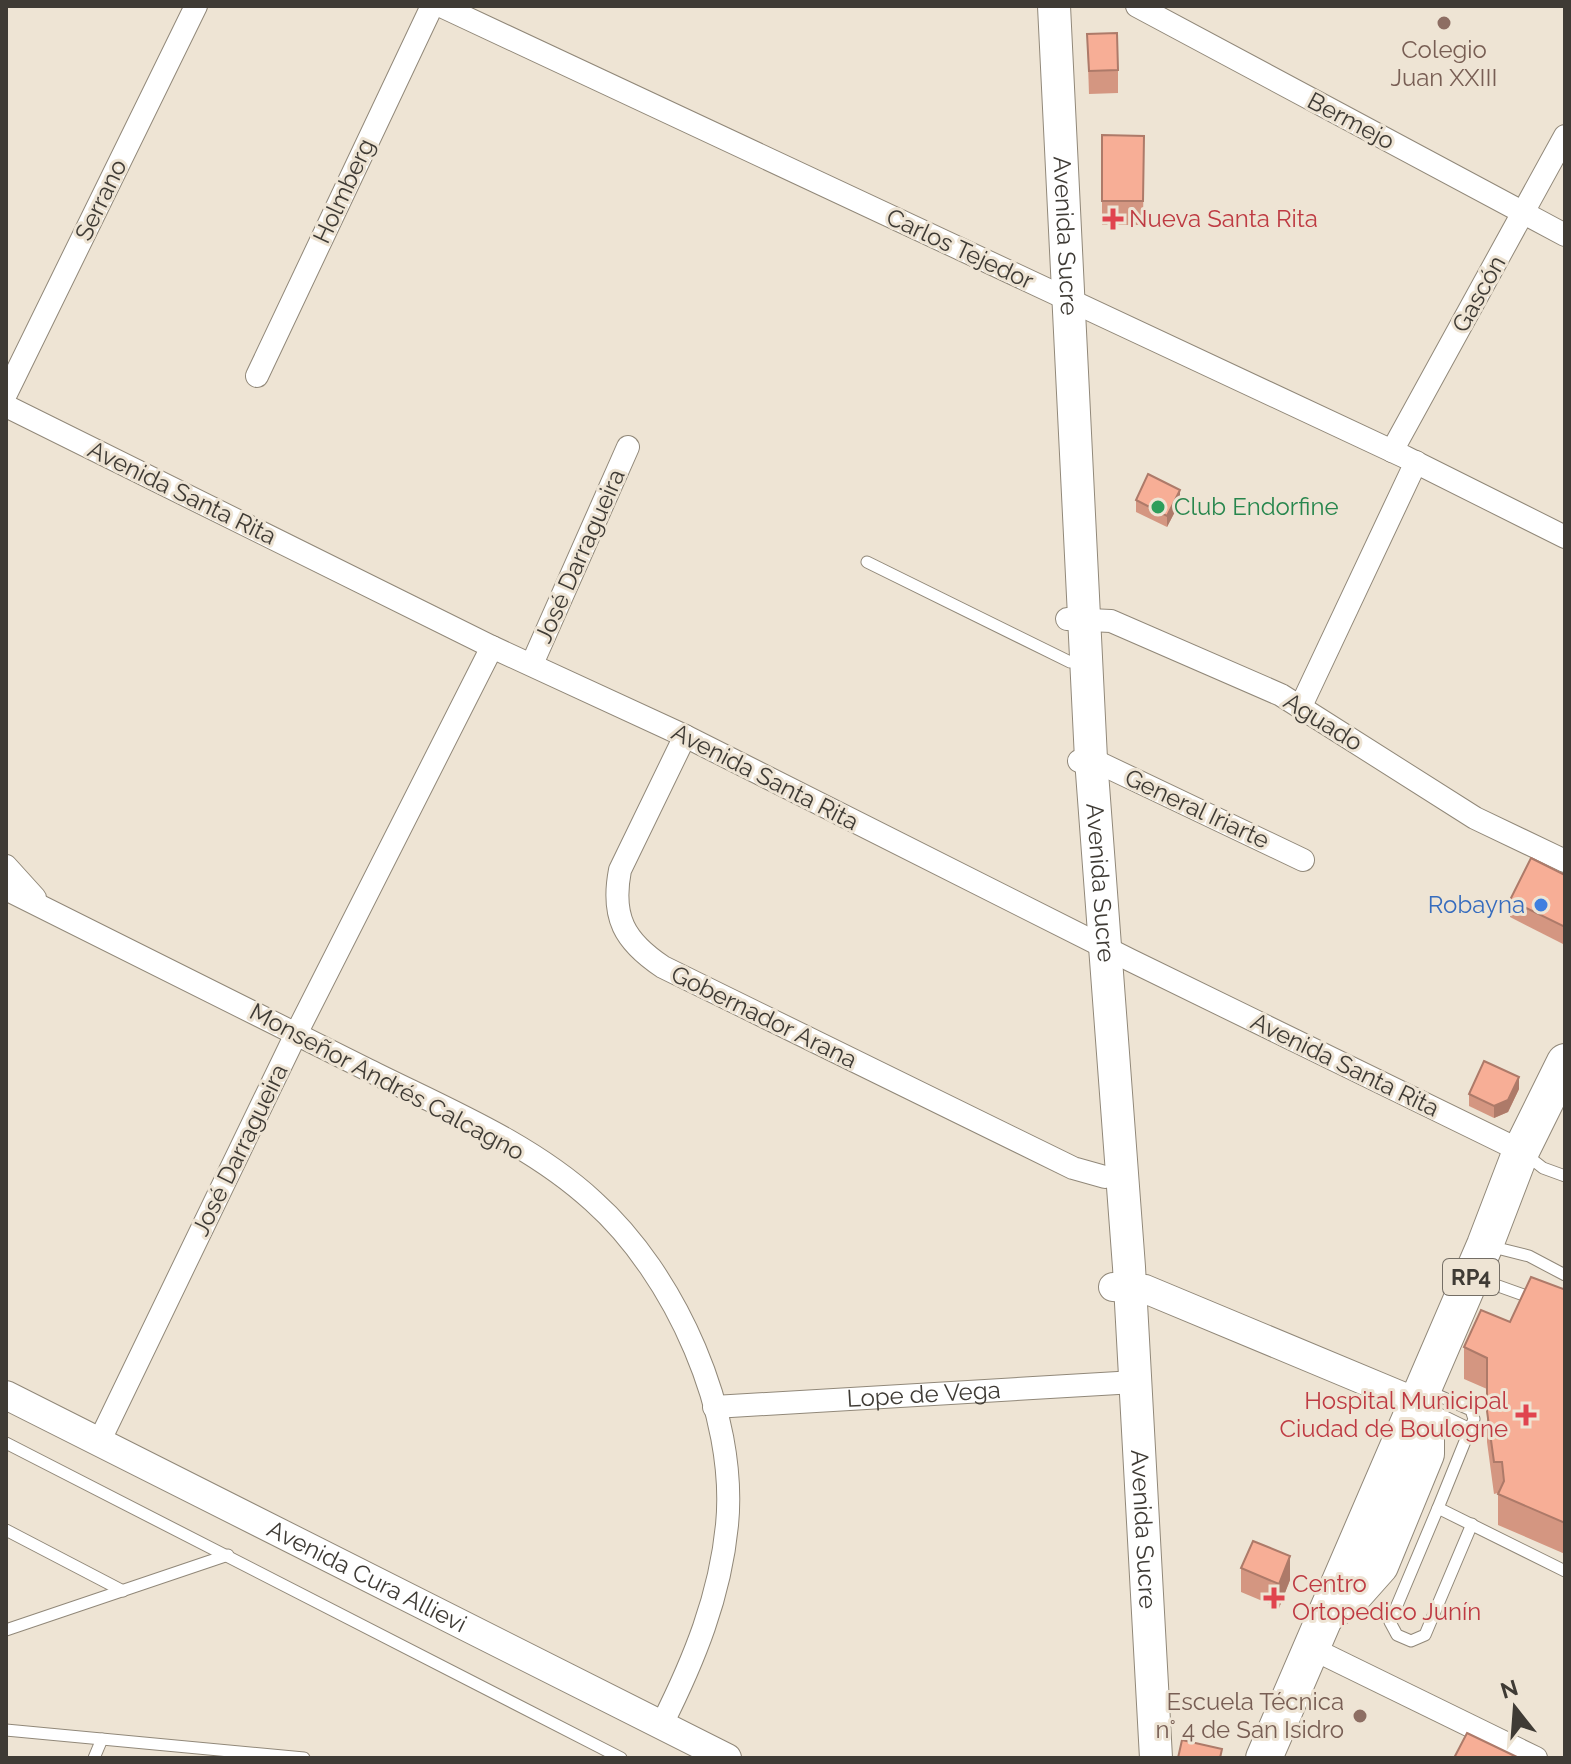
<svg xmlns="http://www.w3.org/2000/svg" width="1571" height="1764" font-family="Raleway,sans-serif">
	<style>
		.lines { fill: none; stroke-linecap: round; stroke-linejoin: round }
		.service-casing { stroke: #918879; stroke-width: 13 }
		.minor-casing { stroke: #918879; stroke-width: 24 }
		.tertiary-casing { stroke: #918879; stroke-width: 30 }
		.secondary-casing { stroke: #918879; stroke-width: 34 }
		.primary-casing { stroke: #918879; stroke-width: 38 }
		.service { stroke: #fff; stroke-width: 11 }
		.minor { stroke: #fff; stroke-width: 22 }
		.tertiary { stroke: #fff; stroke-width: 28 }
		.secondary { stroke: #fff; stroke-width: 32 }
		.primary { stroke: #fff; stroke-width: 36 }
		.wall { fill: #d49681 }
		.shaded-wall { fill: #ad7a69 }
		.building { fill: #f7ae96; stroke: #ad7a69; stroke-width: 2 }
		.education-dot { fill: #8d6e63; stroke: #eee4d4; stroke-width: 3 }
		.health-dot { fill: #e0444e; stroke: #eee4d4; stroke-width: 3 }
		.leisure-dot { fill: #2e9e5b; stroke: #eee4d4; stroke-width: 3 }
		.shop-dot { fill: #3f7fe0; stroke: #eee4d4; stroke-width: 3 }
		.labels { text-anchor: middle; stroke-width: 6; stroke-linejoin: round; paint-order: stroke }
		.shield { fill: #eee4d4; stroke: #746e65; stroke-width: 2 }
		.shield-label { font-size: 22px; font-weight: bold; fill: #3f3b35 }
		.education-label { font-size: 24px; fill: #785e54; stroke: #eee4d4 }
		.street-label { font-size: 24px; fill: #3f3b35; stroke: #eee4d4 }
		.health-label { font-size: 24px; fill: #be3a42; stroke: #eee4d4; text-anchor: start }
		.leisure-label { font-size: 24px; fill: #27864d; stroke: #eee4d4; text-anchor: start }
		.shop-label { font-size: 24px; fill: #366cbe; stroke: #eee4d4; text-anchor: end }
	</style>
	<rect width="100%" height="100%" fill="#eee4d4"/>
	<g class="lines">
		<g class="service-casing">
			<g id="service">
				<path d="M867 562 1070 662"/>
				<path d="M1524 1153 1543 1168 1565 1176"/>
				<path d="M1489 1246 1529 1256 1565 1275"/>
				<path d="M1476 1278 1535 1299"/>
				<path d="M1426 1390 1471 1410 1474 1419 1438 1508 1565 1571"/>
				<path d="M1427 1408 1470 1429"/>
				<path d="M6 1443 621 1758"/>
				<path d="M1438 1508 1390 1622 1397 1635 1411 1641 1425 1635 1472 1524"/>
				<path d="M6 1530 123 1591"/>
				<path d="M6 1630 228 1555"/>
				<path d="M6 1730 304 1758"/>
				<path d="M94 1758 102 1739"/>
			</g>
		</g>
		<g class="minor-casing">
			<g id="minor">
				<path d="M441 6 1405 457 1565 537"/>
				<path d="M1137 6 1565 235"/>
				<path d="M257 376 432 6"/>
				<path d="M6 394 196 6"/>
				<path d="M6 406 492 647 685 736 1130 960 1521 1151"/>
				<path d="M1392 451 1565 136"/>
				<path d="M1067 619 1111 621 1281 695 1475 818 1565 861"/>
				<path d="M532 664 628 447"/>
				<path d="M1301 706 1416 462"/>
				<path d="M685 736 620 870C611 917 624 941 663 967L1073 1168 1105 1177"/>
				<path d="M1079 761 1091 759 1303 860"/>
				<path d="M6 866 35 898"/>
				<path d="M6 889C126 950 247 1009 368 1070 444 1108 530 1143 593 1201 675 1274 738 1414 727 1525 720 1597 694 1660 662 1724"/>
				<path id="s1" d="M714 1407 1135 1382"/>
				<path d="M99 1442 296 1034 492 647"/>
				<path d="M1311 1648 1536 1758"/>
			</g>
		</g>
		<g class="tertiary-casing">
			<g id="tertiary">
				<path d="M1113 1287 1145 1289 1416 1402"/>
				<path id="s2" d="M6 1395 727 1758"/>
			</g>
		</g>
		<g class="secondary-casing">
			<g id="secondary">
				<path id="s3" d="M1054 6 1091 759 1129 1267 1156 1758"/>
			</g>
		</g>
		<g class="primary-casing">
			<g id="primary">
				<path d="M1331 1612 1356 1593 1380 1566 1426 1454V1431L1416 1402"/>
				<path d="M1264 1758 1485 1245 1521 1151 1565 1062"/>
			</g>
		</g>
		<use href="#service" class="service"/>
		<use href="#minor" class="minor"/>
		<use href="#tertiary" class="tertiary"/>
		<use href="#secondary" class="secondary"/>
		<use href="#primary" class="primary"/>
	</g>
	<g class="wall">
		<path d="M1087 34 1118 70V93L1089 94Z"/>
		<path d="M1102 135 1144 136 1143 225H1102Z"/>
		<path d="M1136 500 1180 502 1167 527 1136 512Z"/>
		<path d="M1565 875V945L1510 917V900Z"/>
		<path d="M1519 1089 1508 1112 1494 1118 1469 1106V1094Z"/>
		<path d="M1565 1288V1554L1498 1525V1493L1494 1494 1487 1442V1389L1464 1379V1347L1510 1322Z"/>
		<path d="M1241 1568 1290 1580 1279 1608 1241 1592Z"/>
	</g>
	<g class="shaded-wall">
		<path d="M1180 490V502L1167 527V516Z"/>
		<path d="M1519 1077V1089L1508 1112 1494 1118V1106Z"/>
		<path d="M1290 1556V1580L1279 1608V1584Z"/>
	</g>
	<g class="building">
		<path d="M1117 33 1118 70 1089 71 1087 34Z"/>
		<path d="M1102 135 1144 136 1143 201H1102Z"/>
		<path d="M1148 474 1180 490 1167 516 1136 500Z"/>
		<path d="M1531 858 1565 875V927L1510 900Z"/>
		<path d="M1484 1061 1519 1077 1508 1100 1494 1106 1469 1094Z"/>
		<path d="M1531 1277 1563 1289 1565 1288V1523L1498 1494 1504 1481 1502 1462H1494L1487 1411V1358L1464 1347 1481 1310 1510 1322Z"/>
		<path d="M1253 1541 1290 1556 1279 1584 1241 1568Z"/>
		<path d="M1467 1733 1519 1758H1454Z"/>
		<path d="M1182 1740 1222 1749 1220 1758H1178Z"/>
	</g>
	<g class="education-dot">
		<circle cx="1444" cy="23" r="8"/>
		<circle cx="1360" cy="1716" r="8"/>
	</g>
	<g class="health-dot">
		<path d="M1109 207h8v8h8v8h-8v8h-8v-8h-8v-8h8z"/>
		<path d="M1522 1403h8v8h8v8h-8v8h-8v-8h-8v-8h8z"/>
		<path d="M1270 1586h8v8h8v8h-8v8h-8v-8h-8v-8h8z"/>
	</g>
	<circle class="leisure-dot" cx="1158" cy="507" r="8"/>
	<circle class="shop-dot" cx="1541" cy="905" r="8"/>
	<g class="labels">
		<rect class="shield" x="1443" y="1259" width="56" height="36" rx="6"/>
		<g class="shield-label">
			<text x="1471" y="1285">RP4</text>
		</g>
		<g class="education-label">
			<text x="1444" y="58">Colegio<tspan x="1444" dy="28">Juan XXIII</tspan></text>
			<text x="1344" y="1710" text-anchor="end">Escuela Técnica<tspan x="1344" dy="28">n° 4 de San Isidro</tspan></text>
		</g>
		<g class="street-label">
			<text transform="translate(1351 121) rotate(28)" y="8">Bermejo</text>
			<text transform="translate(344 191) rotate(-65)" y="8">Holmberg</text>
			<text transform="translate(101 200) rotate(-64)" y="8">Serrano</text>
			<text dy="8" stroke="none"><textPath href="#s3" startOffset="230">Avenida Sucre</textPath></text>
			<text transform="translate(960 249) rotate(25)" y="8">Carlos Tejedor</text>
			<text transform="translate(1479 294) rotate(-61)" y="8">Gascón</text>
			<text transform="translate(182 493) rotate(26)" y="8">Avenida Santa Rita</text>
			<text transform="translate(580 556) rotate(-66)" y="8">José Darragueira</text>
			<text transform="translate(1323 722) rotate(32)" y="8">Aguado</text>
			<text transform="translate(765 777) rotate(27)" y="8">Avenida Santa Rita</text>
			<text transform="translate(1197 809) rotate(25)" y="8">General Iriarte</text>
			<text dy="8" stroke="none"><textPath href="#s3" startOffset="878">Avenida Sucre</textPath></text>
			<text transform="translate(764 1017) rotate(26)" y="8">Gobernador Arana</text>
			<text transform="translate(1345 1065) rotate(26)" y="8">Avenida Santa Rita</text>
			<text transform="translate(387 1082) rotate(28)" y="8">Monseñor Andrés Calcagno</text>
			<text transform="translate(240 1150) rotate(-64)" y="8">José Darragueira</text>
			<text dy="8" stroke="none"><textPath href="#s1" startOffset="210">Lope de Vega</textPath></text>
			<text dy="8" stroke="none"><textPath href="#s3" startOffset="1526">Avenida Sucre</textPath></text>
			<text dy="8" stroke="none"><textPath href="#s2" startOffset="404">Avenida Cura Allievi</textPath></text>
		</g>
		<g class="health-label">
			<text x="1129" y="227">Nueva Santa Rita</text>
			<text x="1508" y="1409" text-anchor="end">Hospital Municipal<tspan x="1508" dy="28">Ciudad de Boulogne</tspan></text>
			<text x="1292" y="1592">Centro<tspan x="1292" dy="28">Ortopedico Junín</tspan></text>
		</g>
		<g class="leisure-label">
			<text x="1174" y="515">Club Endorfine</text>
		</g>
		<g class="shop-label">
			<text x="1525" y="913">Robayna</text>
		</g>
	</g>
	<rect width="1571" height="1764" fill="none" stroke="#3f3b35" stroke-width="16"/>
	<g transform="translate(1515 1708) rotate(343)" stroke="#eee4d4" stroke-width="6" paint-order="stroke">
	<path d="M0-6L14 30L0 20L-14 30Z" fill="#3f3b35"/>
	<text y="-12" font-size="22" font-weight="bold" text-anchor="middle" fill="#3f3b35">N</text>
	</g>
</svg>
